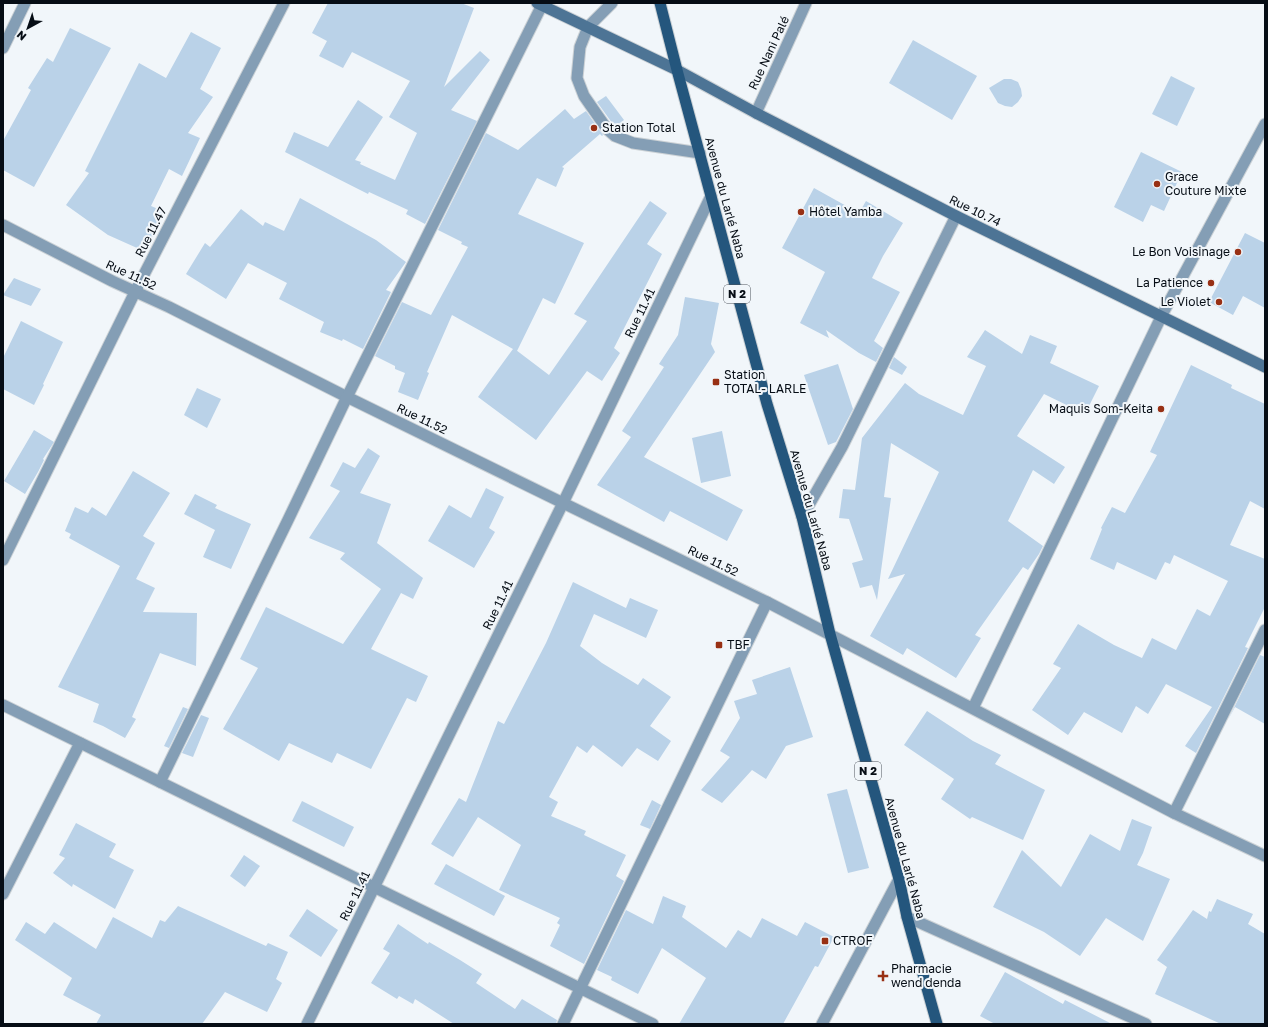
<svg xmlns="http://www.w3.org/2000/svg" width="1268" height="1027" font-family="'Golos Text',sans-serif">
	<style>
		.building { fill: #bad2e8 }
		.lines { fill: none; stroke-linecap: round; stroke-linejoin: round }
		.service-casing { stroke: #cbd1d5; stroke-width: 13 }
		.minor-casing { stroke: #cbd1d5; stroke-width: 13 }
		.secondary-casing { stroke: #cbd1d5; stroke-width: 13 }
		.primary-casing { stroke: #cbd1d5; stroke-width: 13 }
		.service { stroke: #849eb5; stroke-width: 11 }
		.minor { stroke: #849eb5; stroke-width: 11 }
		.secondary { stroke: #4d7495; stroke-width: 11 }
		.primary { stroke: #24567d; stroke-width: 11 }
		.poi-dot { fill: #983014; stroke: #f1f6fa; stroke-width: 1.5 }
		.labels { text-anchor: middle; stroke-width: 4; stroke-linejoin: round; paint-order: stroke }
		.shield { fill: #f1f6fa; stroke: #4c535a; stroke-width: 1 }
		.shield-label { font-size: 11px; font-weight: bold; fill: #060d15 }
		.street-label { font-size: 12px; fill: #060d15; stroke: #f1f6fa }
		.poi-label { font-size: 12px; fill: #060d15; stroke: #f1f6fa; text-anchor: start }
	</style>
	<rect width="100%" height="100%" fill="#f1f6fa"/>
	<g class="building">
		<path d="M328 3H461L474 8 444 87 480 51 490 60 451 110 477 121 425 224 406 214 408 210 369 192 368 194 285 152 294 132 328 147 358 100 383 117 355 160 361 162 360 164 395 180 417 133 389 117 410 81 352 52 343 68 319 56 327 41 312 33Z"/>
		<path d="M70 28 111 48 34 187 3 170V141L31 90 28 88 47 58 53 62Z"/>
		<path d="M191 32 221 48 200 89 213 97 188 133 200 138 182 176 169 169 151 206 163 211 146 252 108 235 66 205 89 173 85 171 139 63 166 78Z"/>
		<path d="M913 40 977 76 952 120 889 83Z"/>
		<path d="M1171 76 1195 88 1177 126 1152 114Z"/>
		<path d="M1004 79H1011L1018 82 1021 89 1022 96 1018 102 1012 107 1005 106 998 103 989 88Z"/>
		<path d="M606 96 624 120 615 127 597 102Z"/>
		<path d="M565 109 574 119 586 111 603 135 602 136 600 134 562 167 564 168 556 187 537 178 518 214 584 243 555 304 543 298 517 351 516 350 549 375 587 321 574 314 650 201 667 213 647 244 662 254 614 348 620 353 602 381 587 371 536 440 478 397 513 349 452 315 427 372 429 373 418 400 398 392 405 373 395 369V366L375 356 402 302 431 315 468 247 461 244 462 242 438 230 486 133 518 150Z"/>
		<path d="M1141 152 1182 172 1164 211 1151 205 1143 222 1114 207Z"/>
		<path d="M814 188 859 213 866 201 903 223 883 256 872 278 900 292 874 341 883 348 876 362 859 353 826 330 829 338 800 323 825 272 782 248Z"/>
		<path d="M300 198 376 240 406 262 386 290 391 292 363 349 343 339 342 341 320 332 324 322 279 299 287 283 248 263 226 299 186 274 205 243 210 247 241 209 263 226 265 222 284 231Z"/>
		<path d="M1245 233 1265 243V308L1243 296 1233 315 1209 302Z"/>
		<path d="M14 278 41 289 31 306 3 295Z"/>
		<path d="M685 297 719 303 711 344 715 352 644 457 743 510 727 541 670 511 664 522 597 485 631 437 622 431 664 367 659 364 678 335Z"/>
		<path d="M21 321 63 342 43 384 44 385 34 405 3 389V358Z"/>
		<path d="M985 330 1022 354 1030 335 1057 346 1050 363 1099 386 1085 414 1044 394 1017 436 1065 467 1054 484 1033 470 1008 521 1043 546 1039 554 1028 570 1023 567 975 635 981 638 956 678 907 648 903 655 870 636 905 574 888 579 939 472 891 443 884 497 891 498 877 600 872 585 860 588 852 563 863 560 849 519 839 518 843 489 855 490 862 438 905 383 919 394 963 415 986 366 967 357Z"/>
		<path d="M894 357 907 367 902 375 889 368Z"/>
		<path d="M838 364 853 409 836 442 828 445 804 375Z"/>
		<path d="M1191 365 1232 385 1231 388 1265 404V509L1250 501 1230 545 1265 559V607L1245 647 1248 648 1196 753 1185 746 1212 707 1166 684 1148 714 1136 706 1122 733 1084 712 1068 735 1032 710 1061 668 1053 664 1078 624 1114 645 1142 658 1152 638 1176 650 1197 609 1210 616 1228 581 1174 555 1170 564 1165 562 1156 580 1117 562 1114 570 1090 559 1102 529 1101 528 1112 507 1125 513 1157 455 1150 452Z"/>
		<path d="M197 388 221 399 207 428 184 415Z"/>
		<path d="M34 430 54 442 43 459 44 460 38 472 25 494 4 481Z"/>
		<path d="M722 431 731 476 701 483 692 438Z"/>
		<path d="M368 448 380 456 360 493 391 504 377 543 423 578 413 599 401 593 371 649 428 676 416 702 407 698 371 769 337 753 332 763 289 743 279 761 223 729 258 668 240 659 266 607 343 644 381 589 340 559 345 553 309 538 340 491 330 486 343 462 355 468Z"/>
		<path d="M133 471 170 493 143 536 155 543 136 579 155 588 143 612 197 613 196 666 160 653 132 717 136 719 125 738 103 726 93 722 99 704 58 687 120 566 69 538 71 534 65 531 75 507 88 513 92 507 106 516Z"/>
		<path d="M486 488 504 497 489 528 495 532 474 568 428 541 449 505 471 518Z"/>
		<path d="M195 494 217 505 215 508 251 524 231 569 203 557 215 530 184 514Z"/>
		<path d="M573 582 626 608 630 598 658 610 646 638 594 614 580 646 602 663 638 685 643 678 671 697 650 726 671 741 658 761 637 748 622 767 593 745 587 753 577 746 549 797 558 802 551 816 586 831 584 835 626 855 616 876 624 881 584 964 550 946 560 925 557 923 560 918 499 890 521 845 478 817 453 857 431 844 459 798 466 802 498 721 504 724 546 643Z"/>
		<path d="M1260 655 1265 657V724L1235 707 1228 720Z"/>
		<path d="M790 667 813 737 786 746 766 779 752 770 722 803 701 790 730 757 720 751 740 718 734 701 757 694 752 680Z"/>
		<path d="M183 707 188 709 169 748 164 746Z"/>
		<path d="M927 711 973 741 1001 755 995 764 1045 790 1023 840 972 817 970 819 941 799 954 779 904 745Z"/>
		<path d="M201 715 209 718 193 757 182 753Z"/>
		<path d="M847 789 869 868 848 873 827 794Z"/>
		<path d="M652 800 661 805 650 829 640 825Z"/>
		<path d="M302 801 354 827 344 847 292 821Z"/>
		<path d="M1132 819 1152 827 1143 853 1137 865 1170 879 1143 941 1106 918 1080 956 1044 932 993 907 1022 850 1061 887 1090 834 1120 851Z"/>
		<path d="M76 823 116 844 109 857 134 870 115 909 73 884 72 887 53 873 65 858 59 855Z"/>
		<path d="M244 855 260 866 245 887 230 876Z"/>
		<path d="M446 864 505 896 494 916 434 884Z"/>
		<path d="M663 896 686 906 682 917 726 948 738 930 751 938 762 918 797 936 805 922 834 937 818 967 815 966 783 1024H679L706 978 662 948 638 994 611 980 612 977 597 970 626 910 653 924Z"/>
		<path d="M1217 899 1253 914 1248 924 1265 934V1024H1221L1155 994 1167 967 1157 960 1193 910 1207 919 1209 911 1211 912Z"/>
		<path d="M178 906 266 946 268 943 288 952 276 979 282 983 267 1012 225 992 202 1024H96L101 1015 63 995 72 978 15 940 26 922 45 934 54 922 96 949 113 917 152 938 160 920 165 922Z"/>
		<path d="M307 909 338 930 321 957 289 936Z"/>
		<path d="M398 924 428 944 429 942 460 960 482 974 476 983 515 1009 522 999 557 1020 556 1024H454L415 999 413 1004 399 996 397 999 371 983 390 953 383 949Z"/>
		<path d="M1005 972 1063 1004 1065 1000 1112 1024H995L980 1016Z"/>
	</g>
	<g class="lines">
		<g class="service-casing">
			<path id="service" d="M612 3 588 27 580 47 577 78 584 96 607 129 615 136 633 143 700 153"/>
		</g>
		<g class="minor-casing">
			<g id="minor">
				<path d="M3 48 25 3"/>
				<path d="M756 113 806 3"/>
				<path d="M3 225 112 281 169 307 347 397 563 503 767 602 1174 813 1265 856"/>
				<path d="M802 517 842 447 956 216"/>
				<path d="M3 560 135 292 284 3"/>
				<path d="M3 705 653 1024"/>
				<path d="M973 708 1162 315 1265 124"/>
				<path d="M160 782 288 520 347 397 542 5"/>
				<path d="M1174 813 1265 630"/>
				<path d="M3 894 80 743"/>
				<path d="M907 917 1146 1024"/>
				<path d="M307 1024 563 503 711 196"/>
				<path d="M563 1024 767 602"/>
				<path d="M822 1024 899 879"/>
			</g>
		</g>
		<g class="secondary-casing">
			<path id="secondary" d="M537 3 677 70 756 113 956 216 1265 367"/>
		</g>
		<g class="primary-casing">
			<path id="primary" d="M660 3 677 70 767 404 802 517 830 634 899 879 907 917 937 1024"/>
		</g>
		<use href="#service" class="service"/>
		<use href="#minor" class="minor"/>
		<use href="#secondary" class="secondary"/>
		<use href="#primary" class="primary"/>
	</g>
	<g class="poi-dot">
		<circle cx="594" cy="128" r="4"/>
		<circle cx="1157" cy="184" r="4"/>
		<circle cx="801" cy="212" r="4"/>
		<circle cx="1238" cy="252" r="4"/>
		<circle cx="1211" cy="283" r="4"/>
		<circle cx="1219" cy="302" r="4"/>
		<rect x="712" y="378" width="8" height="8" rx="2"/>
		<circle cx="1161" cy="409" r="4"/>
		<rect x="715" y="641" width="8" height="8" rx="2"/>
		<rect x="821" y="937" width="8" height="8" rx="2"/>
		<path d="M881 970h4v4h4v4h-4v4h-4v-4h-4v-4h4z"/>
	</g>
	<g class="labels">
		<g class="shield">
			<rect x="724" y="285" width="26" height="18" rx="3"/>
			<rect x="855" y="762" width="26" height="18" rx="3"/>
		</g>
		<g class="shield-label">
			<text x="737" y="298">N 2</text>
			<text x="868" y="775">N 2</text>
		</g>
		<g class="street-label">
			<text transform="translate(769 53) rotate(-65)" y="4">Rue Nani Palé</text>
			<text transform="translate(725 198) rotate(75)" y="4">Avenue du Larlé Naba</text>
			<text transform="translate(975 211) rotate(26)" y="4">Rue 10.74</text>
			<text transform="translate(151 232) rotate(-63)" y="4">Rue 11.47</text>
			<text transform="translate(131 275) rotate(25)" y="4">Rue 11.52</text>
			<text transform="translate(640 313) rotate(-64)" y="4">Rue 11.41</text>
			<text transform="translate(422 419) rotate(26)" y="4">Rue 11.52</text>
			<text transform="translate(811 510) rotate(74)" y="4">Avenue du Larlé Naba</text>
			<text transform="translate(713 561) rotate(26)" y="4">Rue 11.52</text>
			<text transform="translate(498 605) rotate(-64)" y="4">Rue 11.41</text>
			<text transform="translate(905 858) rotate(75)" y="4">Avenue du Larlé Naba</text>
			<text transform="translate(355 896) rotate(-64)" y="4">Rue 11.41</text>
		</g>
		<g class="poi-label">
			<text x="602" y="132">Station Total</text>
			<text x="1165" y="181">Grace<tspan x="1165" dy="14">Couture Mixte</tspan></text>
			<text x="809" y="216">Hôtel Yamba</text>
			<text x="1230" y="256" text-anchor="end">Le Bon Voisinage</text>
			<text x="1203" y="287" text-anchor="end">La Patience</text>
			<text x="1211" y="306" text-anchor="end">Le Violet</text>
			<text x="724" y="379">Station<tspan x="724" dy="14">TOTAL- LARLE</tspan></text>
			<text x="1153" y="413" text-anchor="end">Maquis Som-Keita</text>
			<text x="727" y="649">TBF</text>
			<text x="833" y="945">CTROF</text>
			<text x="891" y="973">Pharmacie<tspan x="891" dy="14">wend denda</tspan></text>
		</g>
	</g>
	<rect width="1268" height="1027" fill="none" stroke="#060d15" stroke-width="8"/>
	<g transform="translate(28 28) rotate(220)" stroke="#f1f6fa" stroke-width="3" paint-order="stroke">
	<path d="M0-3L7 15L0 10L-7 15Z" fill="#060d15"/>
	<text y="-6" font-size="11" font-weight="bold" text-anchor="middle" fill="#060d15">N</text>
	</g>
</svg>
